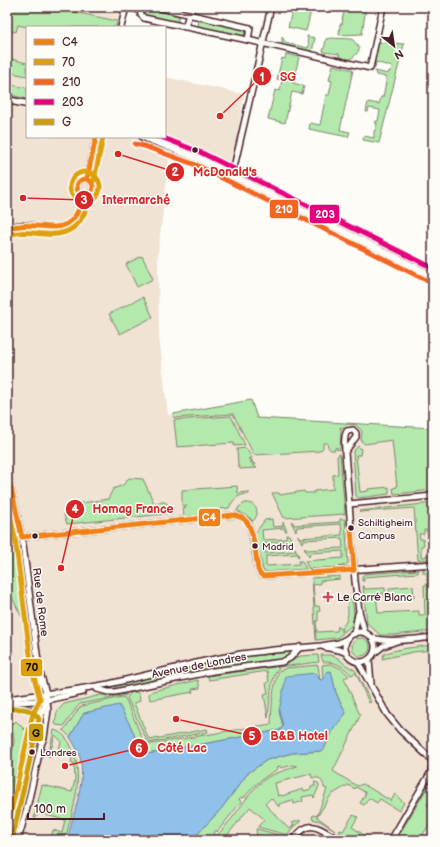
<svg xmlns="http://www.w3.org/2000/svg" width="440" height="847" font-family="'Balsamiq Sans',sans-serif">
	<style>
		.built { fill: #f0e3d4 }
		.green { fill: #b3e9ac; stroke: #7e846c }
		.water { fill: #8fc1eb; stroke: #73809e }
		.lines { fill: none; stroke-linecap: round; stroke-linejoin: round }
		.minor-casing { stroke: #4a1f2b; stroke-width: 8 }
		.major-casing { stroke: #4a1f2b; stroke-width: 9 }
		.minor { stroke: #fdfcf7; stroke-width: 5 }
		.major { stroke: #fdfcf7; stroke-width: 6 }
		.bus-1-casing { stroke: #fdfcf7; stroke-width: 8 }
		.bus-2-casing { stroke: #fdfcf7; stroke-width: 8 }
		.bus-3-casing { stroke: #fdfcf7; stroke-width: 8 }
		.bus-4-casing { stroke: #fdfcf7; stroke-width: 8 }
		.bus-5-casing { stroke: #fdfcf7; stroke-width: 8 }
		.bus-1 { stroke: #f08118; stroke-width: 5 }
		.bus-2 { stroke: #dea00b; stroke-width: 5 }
		.bus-3 { stroke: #f26522; stroke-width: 5 }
		.bus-4 { stroke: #e5007d; stroke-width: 5 }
		.bus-5 { stroke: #cb9e0b; stroke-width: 5 }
		.bus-dot { fill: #4a1f2b; stroke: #fdfcf7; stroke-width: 1.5 }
		.poi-dot { fill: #d1495b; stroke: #fdfcf7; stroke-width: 1.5 }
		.labels { text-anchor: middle; stroke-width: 3; stroke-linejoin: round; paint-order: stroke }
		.bus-label { font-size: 10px; fill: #4a1f2b; stroke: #fdfcf7; text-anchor: start }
		.poi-label { font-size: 11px; fill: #4a1f2b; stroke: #fdfcf7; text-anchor: start }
		.street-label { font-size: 11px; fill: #4a1f2b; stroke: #fdfcf7 }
		.leader { fill: none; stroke: #d62828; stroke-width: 1.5 }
		.callout-dot { fill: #d62828; stroke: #fdfcf7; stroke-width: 1.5 }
		.mark-label { font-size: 12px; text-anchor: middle; font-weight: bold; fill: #fff }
		.callout-label { font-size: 12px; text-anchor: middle; font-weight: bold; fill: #d62828; stroke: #fdfcf7; stroke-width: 3; stroke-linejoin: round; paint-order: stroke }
		.line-badge { stroke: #fdfcf7; stroke-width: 1.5 }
		.badge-label { font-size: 11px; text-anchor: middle; font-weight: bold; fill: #fff }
		.pale-badge-label { font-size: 11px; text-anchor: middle; font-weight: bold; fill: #111 }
	</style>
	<rect width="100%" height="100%" fill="#fdfcf7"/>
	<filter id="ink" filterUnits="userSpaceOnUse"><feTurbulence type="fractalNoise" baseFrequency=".025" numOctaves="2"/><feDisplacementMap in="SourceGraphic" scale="8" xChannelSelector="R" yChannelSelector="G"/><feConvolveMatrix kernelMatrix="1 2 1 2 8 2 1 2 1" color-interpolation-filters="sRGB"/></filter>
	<g filter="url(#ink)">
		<path class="built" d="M7 7H127L123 27H27V137H165V77L244 94 232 171 229 178 170 150 158 253 159 336 168 415 251 400 257 418 433 428V840H7Z"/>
		<g class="green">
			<path d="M7 7H50L117 21 116 27H27L18 25 16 32 12 31 7 51Z"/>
			<path d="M146 7 181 15 178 17V21L179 23 144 15 143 11Z"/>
			<path d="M293 7H312L306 31 288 27Z"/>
			<path d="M344 7H366L362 34 339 35 340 24H342L343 19H342L345 9Z"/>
			<path d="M199 18 244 29 245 30 244 36 241 38 198 27Z"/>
			<path d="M307 36 315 38 312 52 282 45V37L286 43 308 48 309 45Z"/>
			<path d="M330 38 352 39 359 47V50C355 57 351 60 343 59L342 57 339 56V54L324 52 323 51 325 45 326 39Z"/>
			<path d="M378 42 404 44 379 143 363 140 364 136 374 138V131H375L377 123H375L376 121H378L380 110 369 108 368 112H366L368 102 379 104 381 97H383L387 77 376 75 375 71 388 74 389 71H391L392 67 376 62 375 68 372 67Z"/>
			<path d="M286 54 299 57 293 83 304 86 302 94 292 92 285 123 268 119 275 90 280 91 282 80 277 79 282 58 285 59Z"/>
			<path d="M7 58 27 63V76L7 72Z"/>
			<path d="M333 65 353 70 340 130 350 132 348 137 309 129 310 123 320 125 326 95H329L332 81 329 80Z"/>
			<path d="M7 84 27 88V99L7 94Z"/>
			<path d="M142 256 153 279 137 287 126 264Z"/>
			<path d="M143 297 153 317 120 334 109 314Z"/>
			<path d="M251 400 257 418 433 428V490L394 494 393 488 397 487 392 440 365 444 361 441 362 431 356 425 348 424 342 428 340 427 341 430 340 449 337 450V447L335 448V450C329 451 328 448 327 443H323V448L320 451 254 455 233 414 174 418 173 414Z"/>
			<path d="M231 416 245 445 234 446V443L177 447 174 420Z"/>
			<path d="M358 446 361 449 360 455H356L360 492 368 491V489L389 487V494L358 498 356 496 353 452Z"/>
			<path d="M246 448 252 458 248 459 252 460 253 461 250 462 251 463H254L255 465H252L257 468 240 469 238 465 237 449Z"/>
			<path d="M340 454 345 514 284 518 272 493H279L280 495 304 491 305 493H314V491L333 489V475L338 474 337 456Z"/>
			<path d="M129 478 143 479 154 503C161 502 166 500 170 507L169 511 165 514 67 524 64 515 66 509 75 504 108 499 113 489 123 485Z"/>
			<path d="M237 486 238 493 249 492V494C239 494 233 499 229 508L220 509V513L184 517 183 508 186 507V505L182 506V490Z"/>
			<path d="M245 503C256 502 261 513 253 521L237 510 239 507Z"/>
			<path d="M433 503V533H427V530H424V534H419L420 539H423L424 545 421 546V557H426V555H433V559L418 560 414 508 360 512 359 511Z"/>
			<path d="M272 519 273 527 283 526V522L287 531H285L284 528 262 530 263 540 286 539V535H289L293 543 291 544V541L265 543V553L295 551V548L299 556 298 557 297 554 266 556V566L299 564V561H302L306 569 265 572 263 570 255 533 265 520Z"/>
			<path d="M340 519H345L348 563C343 569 319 568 309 569L305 561 343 558V551L310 553 309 557 304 548H305L306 550 343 548 342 538 303 540 302 543 298 536V535L299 538 342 535 341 524 297 527 296 531 291 522H293L294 525 340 522Z"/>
			<path d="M7 543 14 549 22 618 7 587Z"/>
			<path d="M423 569H432V573L429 574 431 614H433V631L393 635H380L367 623 363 586H364L365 589 385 588 386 599H385L384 593 376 594 378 613 419 611V615H425L424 585H427V573H423Z"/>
			<path d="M418 570V573L364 577V581H362V576L364 574Z"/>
			<path d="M340 576V579L320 581V584L313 585 315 606H319L320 611H318V621H316L317 632 337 631 338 626 343 633 337 638 316 640 312 578Z"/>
			<path d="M413 586 414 598 390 600 389 588Z"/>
			<path d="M347 599H352L354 614 352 625 344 632 341 628C350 620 348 610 347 599Z"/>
			<circle cx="361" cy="647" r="9"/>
			<path d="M433 645V650L413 652 382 659 384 654C399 648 417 647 433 645Z"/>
			<path d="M294 651 285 659 115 691 103 689 195 666 245 657Z"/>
			<path d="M318 655 319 662 280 667C270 675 270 705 268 718L264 694 268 693 266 683 269 682 267 671 209 680 208 676 282 666 289 663 300 656Z"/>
			<path d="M321 655H330L338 658 346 665 355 670 371 702 369 703 356 673 351 675C344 666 334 661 323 662Z"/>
			<path d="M331 664 342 669 349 676 344 678 359 713 361 714 333 771 357 786 363 784 391 801 395 794 404 803 399 811 380 799 377 803 369 798 364 805 360 803 366 793 356 787 355 789 348 785 331 795 317 817 335 830 320 821 312 819 313 815 317 816 327 789 324 788C323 781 320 776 312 778L311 774 275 783 278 796 281 795 282 796 303 789 304 791 311 789V787L315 786 314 782H316L319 784V786L314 798 313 795 302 797 303 801 294 804 293 800 279 804V807L271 798 265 804 289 829 294 825 292 823 300 820V822L294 826 287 835 258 827 264 819 250 807 225 838 227 840H212C217 835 223 830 227 824 241 809 250 788 268 777 277 772 287 770 297 766L293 765 281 768 280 766 277 767 278 769C264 777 253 785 244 798L242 797 239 799 241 802 217 832 216 830 213 833 215 835 209 840H192L221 809 248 773 267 760 292 753 323 751 333 730 346 713 336 693 331 671 323 679 322 665Z"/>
			<path d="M318 665 320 680 279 711 283 726 280 730 142 755 131 727 119 706 84 713 70 737 63 730 67 726 79 708 82 706 122 697 125 698 127 702 145 745 271 724C272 707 272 688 279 671L287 668Z"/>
			<path d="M198 680 200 688 192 689 193 692 150 700 149 694 153 691Z"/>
			<path d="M136 692 139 694 140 701 134 703 149 740 207 729 208 732 148 743 127 698 130 693Z"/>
			<path d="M126 694 127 695 80 704 77 707 64 726 56 725 55 723 57 712 64 704 101 695 113 696Z"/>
			<path d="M16 721 26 731 7 809V794L10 780 7 776V762L13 749 14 741 13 733 11 726Z"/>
			<path d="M54 730C62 732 66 737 70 744 86 775 73 808 65 840H48L49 837H51L53 830 62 833 65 820 38 813 36 818H34L42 785 72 792 75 780 74 763 71 762 73 753 59 750 61 741 55 735 49 757H48Z"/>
			<path d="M433 778V800L430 801 431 803 429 802 427 805 433 809V819L423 834 424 835 420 840H402L400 839 396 840Z"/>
			<path d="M353 815 358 817 352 827 372 840H353L339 832 340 830 343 831Z"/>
			<path d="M256 829H257L286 837 284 840H271L257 836Z"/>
		</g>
		<path class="water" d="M331 671 336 693 346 713 333 730 323 751 292 753 267 760 248 773 221 809 192 840H67C73 815 86 782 80 757 78 750 74 744 70 737L84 713 119 705 131 727 142 755 280 730 283 726 279 711 286 676 316 673 320 680 324 679 326 672Z"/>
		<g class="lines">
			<g class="minor-casing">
				<g id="minor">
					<path d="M128 7 140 10"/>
					<path d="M140 10 141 15 144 18 248 40 250 28 156 7"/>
					<path d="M121 27 126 7"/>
					<path d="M185 27 189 14"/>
					<path d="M248 40 370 68 383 7"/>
					<path d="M232 176 271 7"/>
					<circle cx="85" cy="187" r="8"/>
					<path d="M87 179 96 137"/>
					<path d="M7 229C28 215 65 244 79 210 81 205 82 200 83 195"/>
					<path d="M345 452 356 437V433L353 430 347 431C343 437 345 445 345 452L355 581 359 611 365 633"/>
					<path d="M7 469 22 537 39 669 46 693 48 710 44 738 41 745 27 808 18 840"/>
					<path d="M349 504 433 496"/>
					<path d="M22 537 233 515C238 516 243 517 247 521 253 529 256 559 258 570L260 574 263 576 433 564"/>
					<circle cx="360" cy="647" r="15"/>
					<path d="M354 634 358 614"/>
					<path d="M372 638C390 643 414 639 433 637"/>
					<path d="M324 647 339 650 347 653"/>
					<path d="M374 653 383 646 397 641"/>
					<path d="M369 660 371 683"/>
					<path d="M358 662 387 714 400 730 431 759"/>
					<path d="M97 689 108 692H115L213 671 282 662 290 658 300 647"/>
					<path d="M7 699 73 690 109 684 205 661 241 654 274 650 321 646 339 643 348 638"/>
					<path d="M7 703 47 700 83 692"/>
					<path d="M7 710C18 708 27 706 36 714"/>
					<path d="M40 718 46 701"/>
					<path d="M7 831 37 707"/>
					<path d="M12 840 38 726 39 674"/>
					<path d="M293 840C310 817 318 828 339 840"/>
					<path d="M391 840 431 772 432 764 431 759 433 758"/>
				</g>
			</g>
			<g class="major-casing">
				<g id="major">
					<path d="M7 100 27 104"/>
					<path d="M143 137 199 159 433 276"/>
				</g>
			</g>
			<use href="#minor" class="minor"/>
			<use href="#major" class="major"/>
			<g class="bus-1-casing">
				<g id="bus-1">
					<circle cx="85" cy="187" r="8"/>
					<path d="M87 179 96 137"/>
					<path d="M7 229C40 216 72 248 83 195"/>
					<path d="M7 469 22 537"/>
					<path d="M351 528 354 570"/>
					<path d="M22 537 233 515C237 516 242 517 245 520 254 527 256 558 258 570L260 574 263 576 354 570"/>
				</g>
			</g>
			<g class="bus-2-casing">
				<g id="bus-2">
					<circle cx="85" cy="187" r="15"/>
					<path d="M94 180 103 138"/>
					<path d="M10 235C21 231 31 233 43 234 72 237 84 223 90 196"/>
					<path d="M7 501 15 538 32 670 40 699 32 717 7 830"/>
				</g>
			</g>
			<g class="bus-3-casing">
				<path id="bus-3" d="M135 144 144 146 196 165 430 282"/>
			</g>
			<g class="bus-4-casing">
				<path id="bus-4" d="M161 137 202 153 433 268"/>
			</g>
			<g class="bus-5-casing">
				<path id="bus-5" d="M7 710C20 708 31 707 39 719L12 840"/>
			</g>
			<use href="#bus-1" class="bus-1"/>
			<use href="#bus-2" class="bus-2"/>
			<use href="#bus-3" class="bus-3"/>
			<use href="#bus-4" class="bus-4"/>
			<use href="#bus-5" class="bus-5"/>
		</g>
	</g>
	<g class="bus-dot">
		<circle cx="195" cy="150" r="3.5"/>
		<circle cx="351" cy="528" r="3.5"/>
		<circle cx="35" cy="536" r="3.5"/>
		<circle cx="255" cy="546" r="3.5"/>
		<circle cx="32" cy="752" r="3.5"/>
	</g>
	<path class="poi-dot" d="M326 591h4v4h4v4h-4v4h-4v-4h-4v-4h4z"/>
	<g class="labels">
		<g class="bus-label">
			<text x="358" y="526">Schiltigheim<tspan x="358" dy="13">Campus</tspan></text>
			<text x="262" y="550">Madrid</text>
			<text x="40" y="756">Londres</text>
		</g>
		<g class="poi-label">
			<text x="337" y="601">Le Carré Blanc</text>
		</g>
		<g class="street-label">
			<text transform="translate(41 602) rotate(83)" y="4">Rue de Rome</text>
			<text transform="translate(199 665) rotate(-11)" y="4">Avenue de Londres</text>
		</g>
	</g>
	<path class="leader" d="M220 116L262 76M118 154L175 172M23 198L84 200M61 568L75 509M176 719L252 736M65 766L139 748"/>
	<g class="callout-dot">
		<circle cx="220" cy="116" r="4"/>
		<circle cx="118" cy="154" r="4"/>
		<circle cx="23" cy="198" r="4"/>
		<circle cx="61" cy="568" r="4"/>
		<circle cx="176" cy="719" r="4"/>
		<circle cx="65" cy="766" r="4"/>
		<circle cx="262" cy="76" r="10"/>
		<circle cx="175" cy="172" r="10"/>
		<circle cx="84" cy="200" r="10"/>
		<circle cx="75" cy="509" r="10"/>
		<circle cx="252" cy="736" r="10"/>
		<circle cx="139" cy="748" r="10"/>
	</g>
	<g class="mark-label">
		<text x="262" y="81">1</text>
		<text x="175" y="176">2</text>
		<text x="84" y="204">3</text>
		<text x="75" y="513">4</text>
		<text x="252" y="740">5</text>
		<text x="139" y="752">6</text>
	</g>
	<g class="callout-label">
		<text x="288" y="81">SG</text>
		<text x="225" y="176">McDonald's</text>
		<text x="136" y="204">Intermarché</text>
		<text x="133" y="513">Homag France</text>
		<text x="299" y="740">B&amp;B Hotel</text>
		<text x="182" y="752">Côté Lac</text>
	</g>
	<g class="line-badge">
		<rect x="269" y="199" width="30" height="20" rx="4" fill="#f26522"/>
		<rect x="309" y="204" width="31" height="20" rx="4" fill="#e5007d"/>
		<rect x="198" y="508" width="23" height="19" rx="4" fill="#f08118"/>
		<rect x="20" y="658" width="23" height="19" rx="4" fill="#dea00b"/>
		<rect x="28" y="723" width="16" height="19" rx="4" fill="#cb9e0b"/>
	</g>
	<g class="badge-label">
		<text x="284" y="213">210</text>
		<text x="325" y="218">203</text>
		<text x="209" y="521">C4</text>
	</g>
	<g class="pale-badge-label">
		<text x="32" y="671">70</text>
		<text x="36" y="737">G</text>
	</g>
	<rect width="440" height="847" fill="none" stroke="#fdfcf7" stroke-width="24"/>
	<rect x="12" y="12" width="416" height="823" fill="none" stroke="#4a1f2b" stroke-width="1.5" filter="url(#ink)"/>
	<rect x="26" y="26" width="140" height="112" fill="#fdfcf7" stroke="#b5a4a5"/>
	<rect x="34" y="39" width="20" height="6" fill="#f08118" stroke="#b5a4a5"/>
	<text x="62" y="46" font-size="12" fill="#4a1f2b">C4</text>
	<rect x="34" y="59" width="20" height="6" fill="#dea00b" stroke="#b5a4a5"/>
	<text x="62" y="66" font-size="12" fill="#4a1f2b">70</text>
	<rect x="34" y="79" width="20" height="6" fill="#f26522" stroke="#b5a4a5"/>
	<text x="62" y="86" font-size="12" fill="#4a1f2b">210</text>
	<rect x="34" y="99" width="20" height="6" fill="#e5007d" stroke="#b5a4a5"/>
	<text x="62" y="106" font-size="12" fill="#4a1f2b">203</text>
	<rect x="34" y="119" width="20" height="6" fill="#cb9e0b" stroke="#b5a4a5"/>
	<text x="62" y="126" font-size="12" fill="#4a1f2b">G</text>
	<g transform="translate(394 46) rotate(150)" stroke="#fdfcf7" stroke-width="3" paint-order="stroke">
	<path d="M0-3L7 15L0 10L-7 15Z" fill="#4a1f2b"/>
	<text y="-6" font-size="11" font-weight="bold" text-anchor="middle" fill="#4a1f2b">N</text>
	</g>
	<path d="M28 813v6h76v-6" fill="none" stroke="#4a1f2b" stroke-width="2"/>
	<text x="34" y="813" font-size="12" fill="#4a1f2b" stroke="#fdfcf7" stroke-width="3" paint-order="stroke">100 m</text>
</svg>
